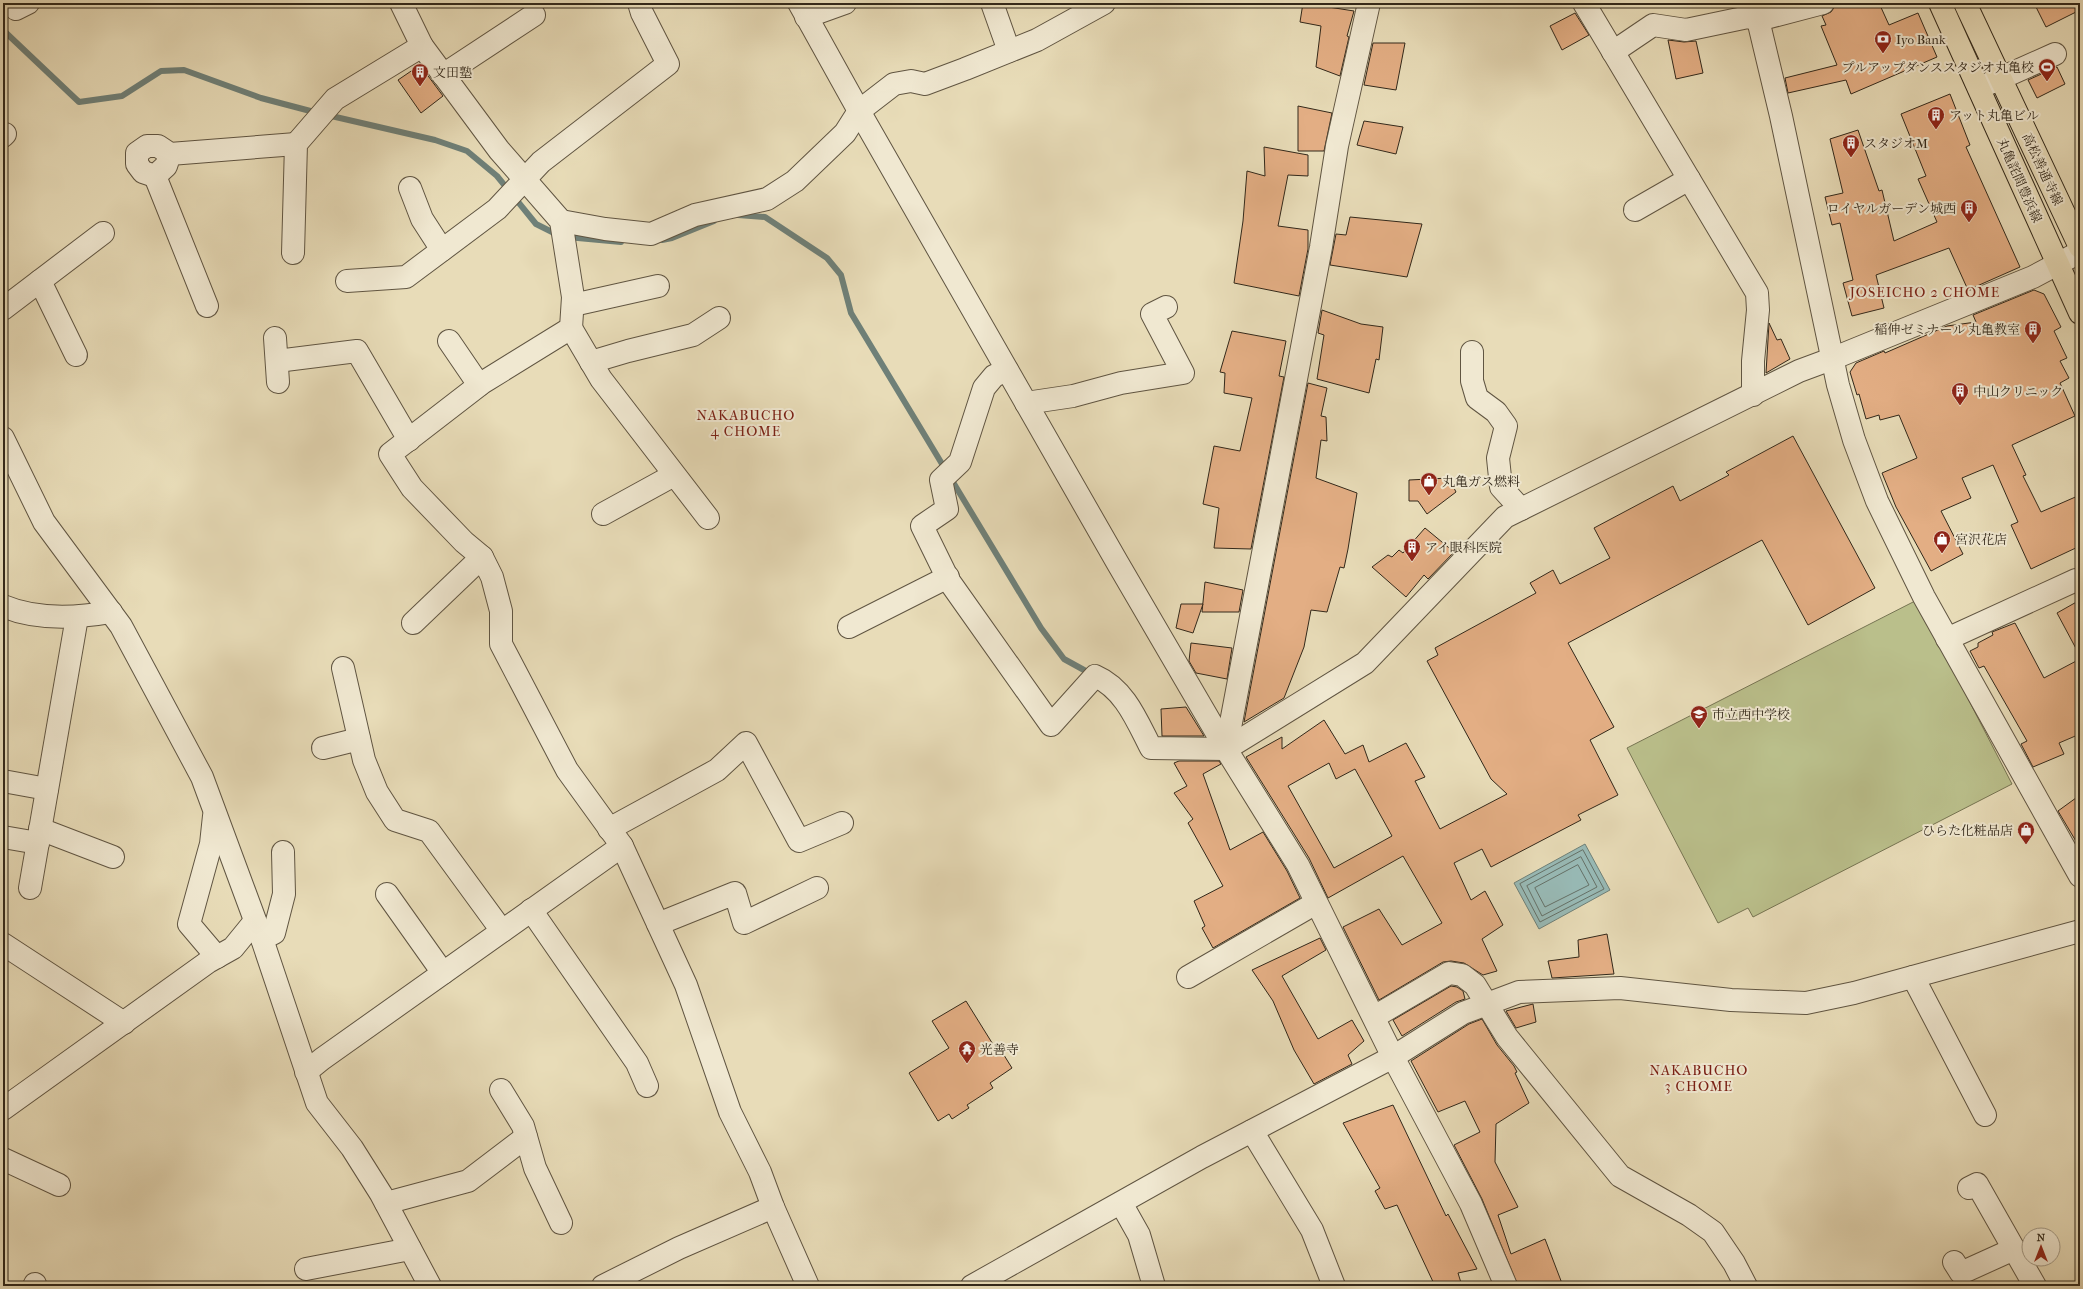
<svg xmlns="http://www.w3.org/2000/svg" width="2083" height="1289" font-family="'IM FELL French Canon','Noto Serif JP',serif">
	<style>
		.green { fill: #babf8b; stroke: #767452 }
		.water { fill: #98bab6; stroke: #6f8078 }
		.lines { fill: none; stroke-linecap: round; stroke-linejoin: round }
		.shore { stroke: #657168; stroke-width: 1 }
		.stream { stroke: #6f8078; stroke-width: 6 }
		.building { fill: #e3ae84; stroke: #32281a; fill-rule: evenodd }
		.minor-casing { stroke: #605542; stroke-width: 24 }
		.primary-casing { stroke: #32281a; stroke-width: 24 }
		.minor { stroke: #f0e8d1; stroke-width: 22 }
		.primary { stroke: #e8dcb8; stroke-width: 22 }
		.labels { text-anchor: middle; stroke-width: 4; stroke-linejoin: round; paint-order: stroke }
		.poi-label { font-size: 13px; fill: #32281a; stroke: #f0e8d1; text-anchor: start }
		.street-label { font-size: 13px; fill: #32281a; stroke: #f0e8d1 }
		.neighbourhood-label { font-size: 14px; letter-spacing: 1px; fill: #7a1f14; stroke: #f0e8d1 }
	</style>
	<rect width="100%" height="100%" fill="#e8dcb8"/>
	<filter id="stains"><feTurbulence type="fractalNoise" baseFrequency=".005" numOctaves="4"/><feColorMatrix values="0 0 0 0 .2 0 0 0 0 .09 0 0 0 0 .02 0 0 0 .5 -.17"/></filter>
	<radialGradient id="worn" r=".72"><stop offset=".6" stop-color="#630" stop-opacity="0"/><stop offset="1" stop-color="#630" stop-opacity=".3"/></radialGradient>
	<path class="green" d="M1917 600 2012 784 1753 917 1748 908 1718 923 1627 748Z"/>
	<path class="water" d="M1585 844 1610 890 1539 929 1514 883Z"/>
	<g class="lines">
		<g class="shore">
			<path d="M1583 850 1604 889 1540 922 1520 884Z"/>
			<path d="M1581 857 1597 887 1542 916 1527 886Z"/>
			<path d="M1578 865 1589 885 1545 907 1535 888Z"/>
		</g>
		<g class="stream">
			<path d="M3 30 79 102 122 96 161 71 184 70 261 98 318 113"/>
			<path d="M327 115 435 140 467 151 497 176 536 224 558 235"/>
			<path d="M738 215 765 217 827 258 841 275 851 313 1041 628 1064 659 1084 670"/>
			<path d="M567 237 621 242"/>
			<path d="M662 240 672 238 714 221"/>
		</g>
	</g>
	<g class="building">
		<path d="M1303 3 1354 11 1347 36 1349 37 1340 76 1316 67 1321 26 1300 22Z"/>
		<path d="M1842 3H1879L1889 25 1918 13 1937 57 1851 94 1846 80 1788 93 1785 78 1837 65 1821 26 1826 25 1822 16 1831 12 1835 6Z"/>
		<path d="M2034 3H2080V10L2046 27Z"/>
		<path d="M1575 13 1589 35 1562 50 1550 26Z"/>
		<path d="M1668 40 1684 42 1696 41 1703 73 1676 79Z"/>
		<path d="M1373 43H1405L1396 90 1364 85Z"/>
		<path d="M420 65 443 96 421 113 398 80Z"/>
		<path d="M2057 67 2065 84 2037 98 2028 80Z"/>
		<path d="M1950 94 1970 145 1966 147 2020 267 1968 290 1949 248 1876 275 1884 308 1852 316 1843 283 1853 280 1840 223 1832 225 1825 197 1843 193 1830 139 1858 130 1879 191 1882 190 1894 241 1937 222 1918 179 1926 176 1901 114Z"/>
		<path d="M1298 106 1332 113 1324 151H1298Z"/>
		<path d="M1364 121 1403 127 1396 154 1357 145Z"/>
		<path d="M1264 147 1308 155V176L1288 175 1278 226 1308 230V249L1299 296 1234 283 1243 221 1247 171 1265 176Z"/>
		<path d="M1350 217 1422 224 1407 277 1330 265 1336 234 1346 235Z"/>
		<path d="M2034 290 2044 294 2061 327 2054 331 2067 358 2060 361 2069 378 2060 383 2075 416 2012 445 2026 475 2023 476 2041 512 2080 495V546L2031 569 2011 525 2018 522 1993 465 1962 478 1971 498 1941 511 1963 554 1931 571 1896 507 1882 473 1917 458 1899 415 1880 420 1879 415 1866 419 1859 394 1857 395 1850 372 1856 363 1884 351 1885 353 1947 326 1976 322 1973 315Z"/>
		<path d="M1322 310 1361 324 1383 327 1379 360 1376 359 1369 393 1317 379 1324 335 1318 333Z"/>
		<path d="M1769 323 1777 340 1781 339 1790 359 1766 373Z"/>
		<path d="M1232 331 1286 341 1279 376 1284 377 1251 549 1214 548 1219 508 1203 504 1214 446 1240 451 1252 398 1224 393 1225 373 1220 372Z"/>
		<path d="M1308 383 1327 388 1321 416 1326 417 1327 441 1321 440 1316 478 1357 493 1348 549 1344 568 1340 567 1327 612 1311 610 1304 647 1284 698 1244 722Z"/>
		<path d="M1793 436 1875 588 1808 625 1762 540 1568 643 1614 727 1590 740 1618 795 1578 815 1581 820 1491 867 1482 849 1454 863 1471 900 1485 891 1503 925 1482 939 1497 971 1483 975 1464 963 1451 961 1443 962 1379 1000 1343 927 1379 909 1402 945 1442 923 1403 856 1328 898 1309 858 1246 757 1282 737V749L1324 720 1345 754 1363 745 1369 762 1406 743 1425 777 1415 781 1440 829 1507 794 1491 779 1427 661 1438 655 1435 648 1536 593 1530 583 1553 570 1560 584 1610 558 1594 528 1673 486 1680 501 1729 475 1726 472ZM1329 763 1336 779 1355 769 1392 836 1334 868 1288 786Z"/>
		<path d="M1449 478 1456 492 1427 514 1418 501H1409V480Z"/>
		<path d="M1425 528 1454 552 1428 579 1424 575 1406 597 1372 567 1388 555 1392 557 1399 550 1403 553Z"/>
		<path d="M1205 582 1243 590 1239 612H1202Z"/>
		<path d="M2080 600V656L2057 613Z"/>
		<path d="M1181 604H1203L1193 633 1176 628Z"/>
		<path d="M2015 623 2044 678 2080 659V734L2059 743 2064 754 2033 767 2021 744 2027 741 1984 666 1979 668 1970 651 1978 647V643L1993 635 1992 632Z"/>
		<path d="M1191 643 1232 648 1227 679 1196 673 1189 661Z"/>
		<path d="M1186 707 1204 736H1162L1161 709Z"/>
		<path d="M1179 761H1219L1221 764 1203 774 1230 850 1263 832 1287 871 1300 898 1213 948 1202 928 1205 926 1194 901 1223 886 1188 823 1193 819 1174 793 1187 786 1174 763Z"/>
		<path d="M2080 795V848L2058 811Z"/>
		<path d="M1607 934 1614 974 1552 978 1548 961 1579 957 1578 940Z"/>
		<path d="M1320 938 1326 950 1282 976 1318 1039 1352 1020 1364 1041 1348 1055 1352 1064 1314 1084 1294 1050 1273 1001 1252 970Z"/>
		<path d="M1451 986 1457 987 1463 991 1465 999 1456 1002 1402 1036 1393 1020Z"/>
		<path d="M966 1001 994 1046 997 1044 1012 1068 990 1083 993 1088 967 1105 969 1108 952 1119 949 1114 938 1121 909 1073 949 1048 932 1021Z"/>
		<path d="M1533 1004 1536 1022 1516 1028 1506 1011Z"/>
		<path d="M1482 1019 1497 1045 1514 1066 1517 1072 1515 1073 1529 1103 1496 1124 1495 1162 1518 1207 1498 1215 1511 1254 1545 1239 1563 1286H1518L1482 1199 1454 1145 1480 1132 1465 1101 1438 1112 1411 1061 1469 1024Z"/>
		<path d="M1393 1105 1446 1216 1448 1214 1477 1269 1458 1273 1462 1286H1435L1397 1205 1385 1209 1375 1191 1380 1188 1343 1123Z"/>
	</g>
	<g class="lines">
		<g class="minor-casing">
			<g id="minor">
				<path d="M13 3 16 9 28 3"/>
				<path d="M401 3 422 46 499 150 561 221 573 297 571 328 482 383 390 454 412 488 464 542 482 557 492 577 501 611V644L567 770 622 846 686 985 730 1112 760 1172 773 1207 808 1286"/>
				<path d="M799 3 859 111 1117 562 1229 754 1298 865 1393 1057 1471 1204 1506 1286"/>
				<path d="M992 3 1009 51"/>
				<path d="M1584 3 1757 293 1758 310 1753 361V395"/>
				<path d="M1754 3 1781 116 1838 385 1854 440 1877 501 1924 597 2080 876"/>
				<path d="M806 17 845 3"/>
				<path d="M1613 52 1653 25 1686 30 1748 17 1758 20 1823 3"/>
				<path d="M443 75 534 15"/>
				<path d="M1979 88 2055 54"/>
				<path d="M3 136 5 134"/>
				<path d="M170 154 166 166 155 176 143 172 137 164V153L147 146H158L170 154 296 144"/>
				<path d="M155 176 207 306"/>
				<path d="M410 188 422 219 442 250"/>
				<path d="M1635 210 1689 179"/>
				<path d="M561 221 605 229 651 234 695 215 767 199 795 181 845 133 859 111 894 84 911 81 925 84 965 69 1037 40 1104 3"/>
				<path d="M293 253 296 144 335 99 422 46"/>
				<path d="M40 281 76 355"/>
				<path d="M347 281 406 277 497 209 541 162 668 64 642 13 639 3"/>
				<path d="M573 305 658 286"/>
				<path d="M3 309 103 233"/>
				<path d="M571 328 601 379 708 518"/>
				<path d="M275 338 278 382"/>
				<path d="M449 341 479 385"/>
				<path d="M1472 352V381L1477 398 1496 412 1506 426 1498 458 1501 487 1521 509"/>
				<path d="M277 361 357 351 409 440"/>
				<path d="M591 362 628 351 693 335 719 318"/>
				<path d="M1007 370 994 376 984 388 960 462 941 480 947 509 922 526 949 581 1051 725 1095 676C1125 689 1137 721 1151 748L1226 749 1365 663 1505 517 1799 371 1834 358 2033 277 2080 252"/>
				<path d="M1026 403 1073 396 1121 383 1183 373 1152 314 1166 307"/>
				<path d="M3 438 44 522 121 626 202 777 262 939 317 1103 352 1148 381 1194 430 1286"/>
				<path d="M603 514 674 475"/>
				<path d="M3 606C36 620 77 618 111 612"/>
				<path d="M413 623 482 557"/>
				<path d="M849 627 948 577"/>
				<path d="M1947 639 2076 580"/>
				<path d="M343 668 364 760 377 792 395 820 429 831 502 931"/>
				<path d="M323 748 359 739"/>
				<path d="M1226 749 1321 247 1337 146 1369 3"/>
				<path d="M3 781 47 789"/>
				<path d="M214 816 211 844 189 924 217 957"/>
				<path d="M40 829 113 857"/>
				<path d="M609 829 717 770 746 743 799 841 842 823"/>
				<path d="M3 837 38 843"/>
				<path d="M30 888 77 617"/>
				<path d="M387 894 443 973"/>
				<path d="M531 910 637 1063 647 1086"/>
				<path d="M658 924 735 893 744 923 817 888"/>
				<path d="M262 939 274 933 284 894 283 852"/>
				<path d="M3 944 124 1023"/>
				<path d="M1188 977 1316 903"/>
				<path d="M1913 977 1985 1115"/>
				<path d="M1374 1017 1449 973 1462 975 1475 985 1507 1037 1620 1176 1689 1215 1713 1232 1734 1263 1746 1286"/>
				<path d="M306 1072 322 1059 622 846"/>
				<path d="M501 1090 523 1126 535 1168 561 1223"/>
				<path d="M3 1109 208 962 233 948 255 921"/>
				<path d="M1252 1131 1312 1230 1334 1286"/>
				<path d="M3 1159 59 1185"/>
				<path d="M1969 1188 1977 1184 2035 1286"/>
				<path d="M386 1203 468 1181 526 1137"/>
				<path d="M1121 1203 1139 1235 1154 1286"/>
				<path d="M1954 1262 1961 1273 2014 1249"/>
				<path d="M306 1269 410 1249"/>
				<path d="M34 1286 35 1284"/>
				<path d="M603 1286 679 1248 773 1207"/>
				<path d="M972 1286 1202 1157 1393 1057 1463 1013 1519 992 1620 988 1731 1000 1806 1003 1854 993 2080 931"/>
			</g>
		</g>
		<g class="primary-casing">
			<g id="primary">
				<path d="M1940 3 2080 313"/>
				<path d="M1965 3 2080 247"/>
			</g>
		</g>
		<use href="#minor" class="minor"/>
		<use href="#primary" class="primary"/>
	</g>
	<defs>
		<g id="bank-pin" transform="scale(0.9)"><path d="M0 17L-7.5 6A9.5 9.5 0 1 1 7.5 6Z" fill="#8f2418" stroke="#f0e8d1"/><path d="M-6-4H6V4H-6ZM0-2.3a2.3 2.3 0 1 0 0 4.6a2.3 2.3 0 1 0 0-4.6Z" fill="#fff"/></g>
		<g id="stadium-pin" transform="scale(0.9)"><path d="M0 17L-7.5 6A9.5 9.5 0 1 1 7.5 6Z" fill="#8f2418" stroke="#f0e8d1"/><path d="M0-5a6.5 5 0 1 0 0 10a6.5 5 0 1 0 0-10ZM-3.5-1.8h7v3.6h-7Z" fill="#fff"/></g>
		<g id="building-pin" transform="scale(0.9)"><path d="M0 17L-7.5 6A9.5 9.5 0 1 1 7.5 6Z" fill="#8f2418" stroke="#f0e8d1"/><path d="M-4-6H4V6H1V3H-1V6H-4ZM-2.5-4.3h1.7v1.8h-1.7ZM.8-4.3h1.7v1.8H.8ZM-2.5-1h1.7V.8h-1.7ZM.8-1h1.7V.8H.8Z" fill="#fff"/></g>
		<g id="shop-pin" transform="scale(0.9)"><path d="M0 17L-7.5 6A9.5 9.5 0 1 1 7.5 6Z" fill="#8f2418" stroke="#f0e8d1"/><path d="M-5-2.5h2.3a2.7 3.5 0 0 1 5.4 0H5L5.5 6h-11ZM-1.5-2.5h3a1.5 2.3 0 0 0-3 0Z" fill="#fff"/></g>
		<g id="school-pin" transform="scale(0.9)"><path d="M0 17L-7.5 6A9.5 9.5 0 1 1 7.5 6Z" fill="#8f2418" stroke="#f0e8d1"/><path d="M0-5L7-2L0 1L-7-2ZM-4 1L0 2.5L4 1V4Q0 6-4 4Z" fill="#fff"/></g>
		<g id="temple-pin" transform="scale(0.9)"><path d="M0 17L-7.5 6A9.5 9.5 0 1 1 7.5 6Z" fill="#8f2418" stroke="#f0e8d1"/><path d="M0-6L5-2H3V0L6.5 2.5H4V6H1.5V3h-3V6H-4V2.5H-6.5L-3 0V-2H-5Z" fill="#fff"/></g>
	</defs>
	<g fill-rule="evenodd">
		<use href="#bank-pin" x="1883" y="39"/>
		<use href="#stadium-pin" x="2047" y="67"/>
		<use href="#building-pin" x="420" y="72"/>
		<use href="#building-pin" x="1936" y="115"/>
		<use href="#building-pin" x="1851" y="143"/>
		<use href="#building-pin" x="1969" y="208"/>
		<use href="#building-pin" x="2033" y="329"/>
		<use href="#building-pin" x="1960" y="391"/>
		<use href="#shop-pin" x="1429" y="481"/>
		<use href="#shop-pin" x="1942" y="539"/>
		<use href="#building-pin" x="1412" y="547"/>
		<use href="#school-pin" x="1699" y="714"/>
		<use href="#shop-pin" x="2026" y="830"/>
		<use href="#temple-pin" x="967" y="1049"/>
	</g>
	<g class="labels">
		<g class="poi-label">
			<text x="1896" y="44">Iyo Bank</text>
			<text x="2034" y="72" text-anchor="end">プルアップダンススタジオ丸亀校</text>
			<text x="433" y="77">文田塾</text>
			<text x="1949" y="120">アット丸亀ビル</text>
			<text x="1864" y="148">スタジオM</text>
			<text x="1956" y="213" text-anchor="end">ロイヤルガーデン城西</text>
			<text x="2020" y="334" text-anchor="end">稲伸ゼミナール 丸亀教室</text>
			<text x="1973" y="396">中山クリニック</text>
			<text x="1442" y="486">丸亀ガス燃料</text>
			<text x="1955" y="544">宮沢花店</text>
			<text x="1425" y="552">アイ眼科医院</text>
			<text x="1712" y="719">市立西中学校</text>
			<text x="2013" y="835" text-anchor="end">ひらた化粧品店</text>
			<text x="980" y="1054">光善寺</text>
		</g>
		<g class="street-label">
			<text transform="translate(2043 169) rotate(65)" y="5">高松善通寺線</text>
			<text transform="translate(2020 180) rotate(66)" y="5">丸亀詫間豊浜線</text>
		</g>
		<g class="neighbourhood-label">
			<text x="1925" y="297">JOSEICHO 2 CHOME</text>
			<text x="746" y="420">NAKABUCHO<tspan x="746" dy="16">4 CHOME</tspan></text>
			<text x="1699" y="1075">NAKABUCHO<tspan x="1699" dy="16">3 CHOME</tspan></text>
		</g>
	</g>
	<rect width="2083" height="1289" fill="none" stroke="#e8dcb8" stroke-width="16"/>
	<rect x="4" y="4" width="2075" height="1281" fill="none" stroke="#32281a" stroke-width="2"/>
	<rect x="8" y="8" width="2067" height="1273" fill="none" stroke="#32281a"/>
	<g transform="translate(2041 1247)"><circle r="19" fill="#f0e8d1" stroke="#a49b88"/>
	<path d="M0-3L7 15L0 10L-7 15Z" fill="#8f2418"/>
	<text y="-6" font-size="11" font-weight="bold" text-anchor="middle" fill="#32281a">N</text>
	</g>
	<rect width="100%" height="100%" filter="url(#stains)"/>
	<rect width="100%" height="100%" fill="url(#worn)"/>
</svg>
